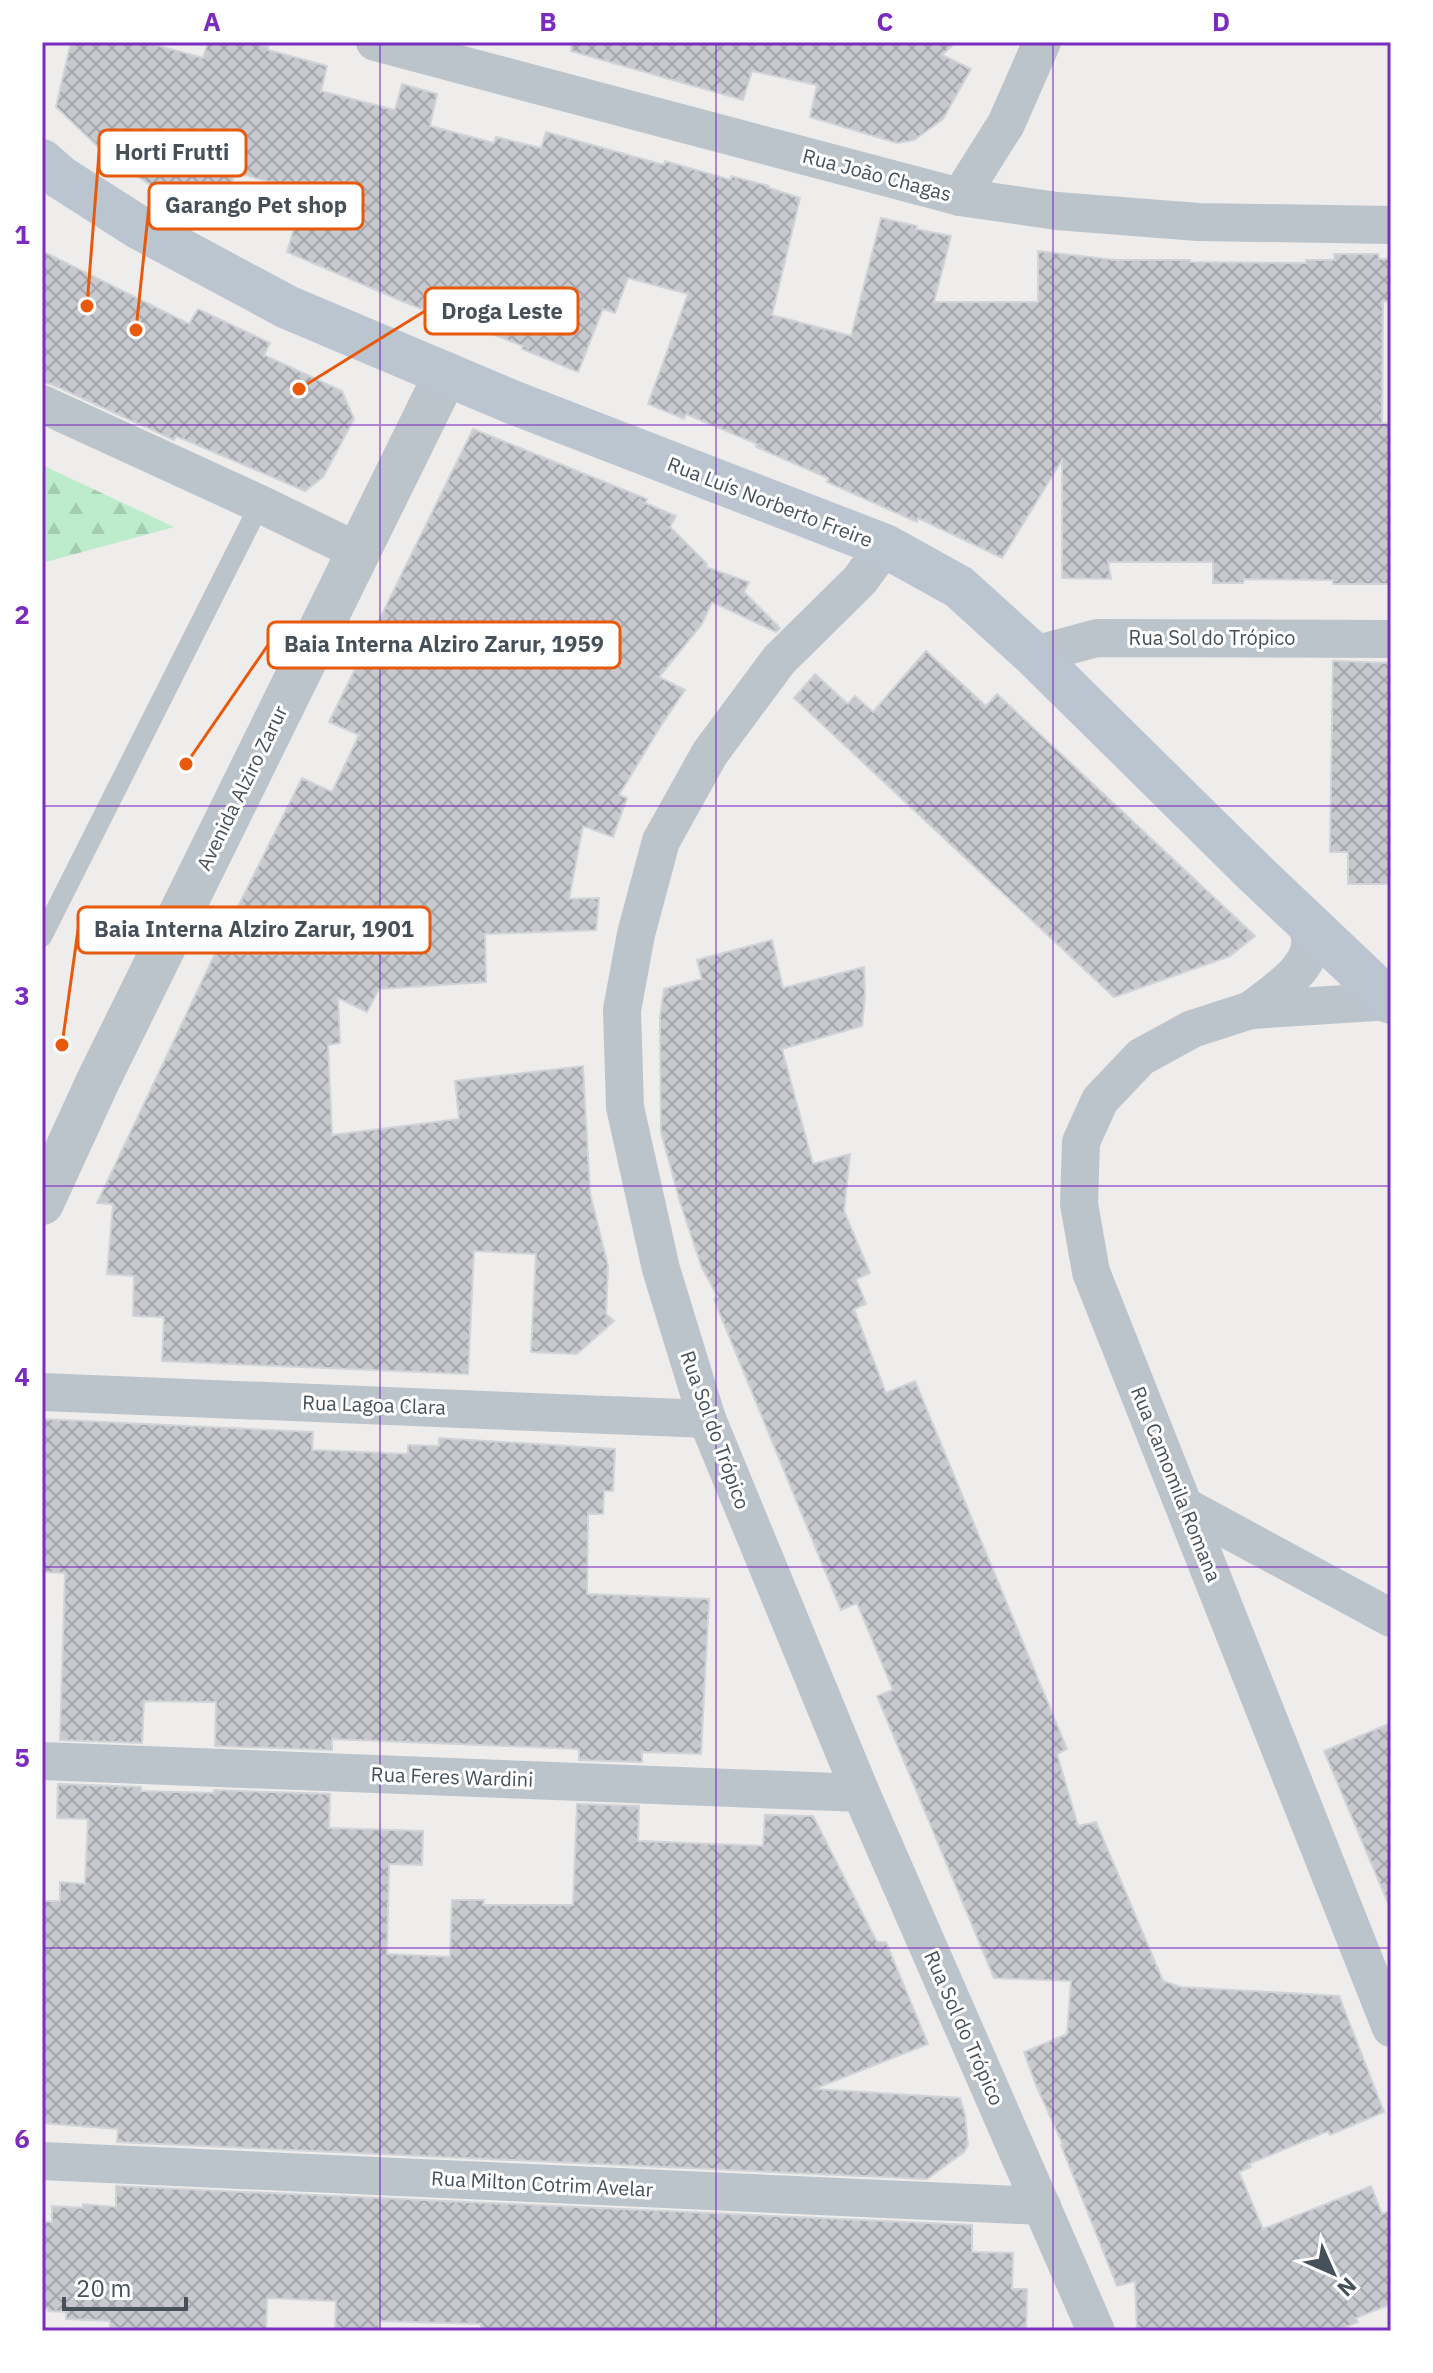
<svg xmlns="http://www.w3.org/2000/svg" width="1433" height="2373" font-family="'IBM Plex Sans',sans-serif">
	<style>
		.forest { fill: url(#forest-firs) }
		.building { fill: url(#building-cross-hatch); stroke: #d0d3d8; stroke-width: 2 }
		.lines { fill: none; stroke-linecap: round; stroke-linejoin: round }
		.service { stroke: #bbc4cb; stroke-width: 20 }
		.minor { stroke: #bbc4cb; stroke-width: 38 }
		.tertiary { stroke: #bbc4cb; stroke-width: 44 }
		.secondary { stroke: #bac5d0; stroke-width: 44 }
		.grid { fill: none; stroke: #7b2cbf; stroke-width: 2; stroke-opacity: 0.55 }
		.labels { text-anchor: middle; stroke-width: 6; stroke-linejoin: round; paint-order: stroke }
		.street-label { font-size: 20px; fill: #465059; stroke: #fff }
		.leader { fill: none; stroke: #e8590c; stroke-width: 3 }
		.callout-dot { fill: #e8590c; stroke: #fff; stroke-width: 3 }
		.callout { fill: #fff; stroke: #e8590c; stroke-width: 3 }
		.callout-label { font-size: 22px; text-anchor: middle; font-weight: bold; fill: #465059 }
		.neatline { fill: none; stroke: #7b2cbf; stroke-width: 3 }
		.grid-label { font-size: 26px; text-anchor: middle; font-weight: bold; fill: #7b2cbf }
	</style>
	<defs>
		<pattern id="forest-firs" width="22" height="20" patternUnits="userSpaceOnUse" patternTransform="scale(2)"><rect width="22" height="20" fill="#bceccc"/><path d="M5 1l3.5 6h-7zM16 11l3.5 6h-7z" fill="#a3ccb1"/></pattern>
		<pattern id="building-cross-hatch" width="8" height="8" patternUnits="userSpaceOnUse" patternTransform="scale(2)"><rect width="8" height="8" fill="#c7c9cf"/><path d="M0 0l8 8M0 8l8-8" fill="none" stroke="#a3a6ab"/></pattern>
	</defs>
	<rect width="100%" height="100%" fill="#efecec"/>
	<path class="forest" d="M42 465 174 527 42 563Z"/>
	<g class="building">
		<path d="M71 42H145L203 58 208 42H250L268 47V50L327 66 321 91 395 110 402 84 437 94 430 126 494 143 496 137 541 148 546 132 664 165 665 161 731 180V176L769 186V188L800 198 772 315 851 336 881 218 917 226 916 229 951 236 934 302H1038V251L1115 260H1190V262L1306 263V260H1335L1334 254H1378L1379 259H1391V301H1383L1382 423H1391L1390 584H1333V580L1244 579 1243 583H1213V562H1108L1111 579 1062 578V460L1002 558 918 518 917 522 827 482 828 478 756 447 757 444 686 414 684 419 648 404 688 294 628 278 615 313 603 309 578 372 522 349 523 346 448 317 447 319 404 302 287 252 296 222 285 218 294 189 235 172 219 224 168 197 110 158 56 107Z"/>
		<path d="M572 42H956L942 55 971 69 943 119 914 140 897 143 810 117 817 85 752 71 743 100 571 51Z"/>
		<path d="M42 251 189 324 198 309 270 343 264 355 342 391 354 419 323 477 305 491 176 436 174 440 51 384 42 382Z"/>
		<path d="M473 429 647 499 645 503 676 516 670 527 707 564 706 567 749 582 744 592 780 628 776 632 712 602 702 624 659 677 685 690 660 727 619 795 627 798 613 837 583 826 569 899 599 898 596 930 485 934 486 982 379 989 367 1012 338 998 340 1043 328 1045 332 1135 459 1119 455 1081 583 1066 590 1193 608 1266 606 1314 614 1321 577 1354 531 1352 536 1254 474 1251 468 1374 162 1361 164 1317 133 1316 134 1276 107 1274 113 1204 97 1203 221 941 302 778 332 792 359 735 329 722Z"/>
		<path d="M926 651 986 706 997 694 1255 936 1230 956 1114 997 794 698 815 674 848 704 855 696 873 712Z"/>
		<path d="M1333 661 1391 663V884H1348V852H1330Z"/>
		<path d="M772 940 783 988 864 967 865 996 862 1026 782 1049 813 1164 850 1154 844 1211 870 1273 856 1279 866 1304 854 1309 886 1393 915 1381 1067 1749 1057 1754 1078 1826 1096 1822 1163 1981 1181 1987 1339 1996 1384 2112 1330 2135 1328 2131 1249 2164 1251 2167 1239 2172 1263 2229 1371 2186 1382 2214 1391 2210V2304L1356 2318 1358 2322 1337 2331H1137L1135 2281 1117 2286 1061 2145H1063L1036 2085 1024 2052 1067 2034 1071 1981 994 1978 877 1696 893 1690 857 1603 841 1610 720 1314 714 1299 718 1297 702 1268 680 1202 661 1132 660 1017 664 989 702 979 697 960Z"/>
		<path d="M42 1419 313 1432 312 1450 408 1454V1445L439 1446V1438L615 1449 613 1491H604L603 1514H588L587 1594 709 1599 701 1754 642 1752V1762L579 1760V1749L457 1744 332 1739V1750L215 1746 216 1702 144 1701 142 1743 60 1740 65 1573 42 1572Z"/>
		<path d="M1391 1723V1910L1324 1751Z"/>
		<path d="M58 1784 141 1787V1791L214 1793V1790L330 1794 329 1828 423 1831 422 1865 389 1864 387 1954 450 1957 452 1900H484L483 1905H573L577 1804 639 1806 638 1841 763 1846 765 1815 813 1816 877 1942H886L928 2044 814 2089 960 2098 965 2115 968 2145 964 2152 927 2179 117 2142 118 2129 42 2123V1901H60V1882L85 1884 88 1819 57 1818Z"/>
		<path d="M116 2186 972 2225V2252L1013 2253 1012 2289H1027L1026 2331H481V2324L379 2321V2331H335L336 2301 267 2298 266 2331H171L110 2328V2321L66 2319V2312L48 2311V2309L42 2308V2222H52V2206L83 2208V2204L116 2207Z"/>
	</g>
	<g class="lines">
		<path class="service" d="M42 937 260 504"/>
		<g class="minor">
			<path d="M375 42 960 197 1057 211 1198 222 1391 225"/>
			<path d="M960 197 1006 124 1042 42"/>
			<path d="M42 404 260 504 357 551"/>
			<path d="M885 546 860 580 779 660 710 753 661 841 636 934 622 1010 625 1107 661 1269 707 1419 861 1793 1096 2331"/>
			<path d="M1034 655 1097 638 1391 639"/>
			<path d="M1391 1001 1251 1010 1192 1029 1141 1057 1100 1100 1081 1142 1079 1204 1091 1272 1391 2028"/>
			<path d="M1251 1010C1271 994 1314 968 1310 939 1310 933 1307 926 1305 920"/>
			<path d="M42 1392 707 1419"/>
			<path d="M1186 1507 1391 1618"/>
			<path d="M42 1761 861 1793"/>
			<path d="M42 2161 1042 2206"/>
		</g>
		<path class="tertiary" d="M42 1203 98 1081 446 374"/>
		<path class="secondary" d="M42 161 60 177 138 227 287 307 512 402 885 546 959 587 1034 655 1255 873 1391 1002"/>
	</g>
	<path class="grid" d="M380 42V2331M716 42V2331M1053 42V2331M42 425H1391M42 806H1391M42 1186H1391M42 1567H1391M42 1948H1391"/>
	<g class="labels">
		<g class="street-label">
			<text transform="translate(877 175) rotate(15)" y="7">Rua João Chagas</text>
			<text transform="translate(770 502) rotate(21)" y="7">Rua Luís Norberto Freire</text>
			<text x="1212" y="645">Rua Sol do Trópico</text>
			<text transform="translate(242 788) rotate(-64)" y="7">Avenida Alziro Zarur</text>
			<text transform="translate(374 1405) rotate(2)" y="7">Rua Lagoa Clara</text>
			<text transform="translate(715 1430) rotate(70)" y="7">Rua Sol do Trópico</text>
			<text transform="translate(1176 1484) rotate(68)" y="7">Rua Camomila Romana</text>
			<text transform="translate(452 1777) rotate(2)" y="7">Rua Feres Wardini</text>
			<text transform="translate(964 2028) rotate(66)" y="7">Rua Sol do Trópico</text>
			<text transform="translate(542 2184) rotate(3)" y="7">Rua Milton Cotrim Avelar</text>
		</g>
	</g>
	<path class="leader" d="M87 306L99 153M136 330L149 206M299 389L425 311M186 764L268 645M62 1045L78 930"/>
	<g class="callout-dot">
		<circle cx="87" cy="306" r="8"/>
		<circle cx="136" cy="330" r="8"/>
		<circle cx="299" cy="389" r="8"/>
		<circle cx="186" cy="764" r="8"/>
		<circle cx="62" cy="1045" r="8"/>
	</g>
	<g class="callout">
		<rect x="99" y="130" width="147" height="46" rx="8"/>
		<rect x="149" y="183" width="214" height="46" rx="8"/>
		<rect x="425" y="288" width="153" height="46" rx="8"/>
		<rect x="268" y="622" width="352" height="46" rx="8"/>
		<rect x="78" y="907" width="352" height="46" rx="8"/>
	</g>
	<g class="callout-label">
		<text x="172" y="160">Horti Frutti</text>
		<text x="256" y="213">Garango Pet shop</text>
		<text x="502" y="319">Droga Leste</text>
		<text x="444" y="652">Baia Interna Alziro Zarur, 1959</text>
		<text x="254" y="937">Baia Interna Alziro Zarur, 1901</text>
	</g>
	<rect width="1433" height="2373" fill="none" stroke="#ffffff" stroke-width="88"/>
	<g transform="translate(1333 2273) rotate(135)" stroke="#ffffff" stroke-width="6" paint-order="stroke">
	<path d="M0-6L14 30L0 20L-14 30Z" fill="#465059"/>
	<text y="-12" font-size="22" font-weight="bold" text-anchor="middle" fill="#465059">N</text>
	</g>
	<path d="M64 2297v12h122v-12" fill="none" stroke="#465059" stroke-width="4"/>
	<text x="76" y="2297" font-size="24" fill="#465059" stroke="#ffffff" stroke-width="6" paint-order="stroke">20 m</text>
	<rect x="44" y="44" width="1345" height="2285" class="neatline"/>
	<g class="grid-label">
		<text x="212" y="31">A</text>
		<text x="548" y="31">B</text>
		<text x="885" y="31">C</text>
		<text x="1221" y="31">D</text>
		<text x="22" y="244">1</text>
		<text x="22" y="624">2</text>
		<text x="22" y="1005">3</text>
		<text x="22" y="1386">4</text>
		<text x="22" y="1767">5</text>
		<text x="22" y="2148">6</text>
	</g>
</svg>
